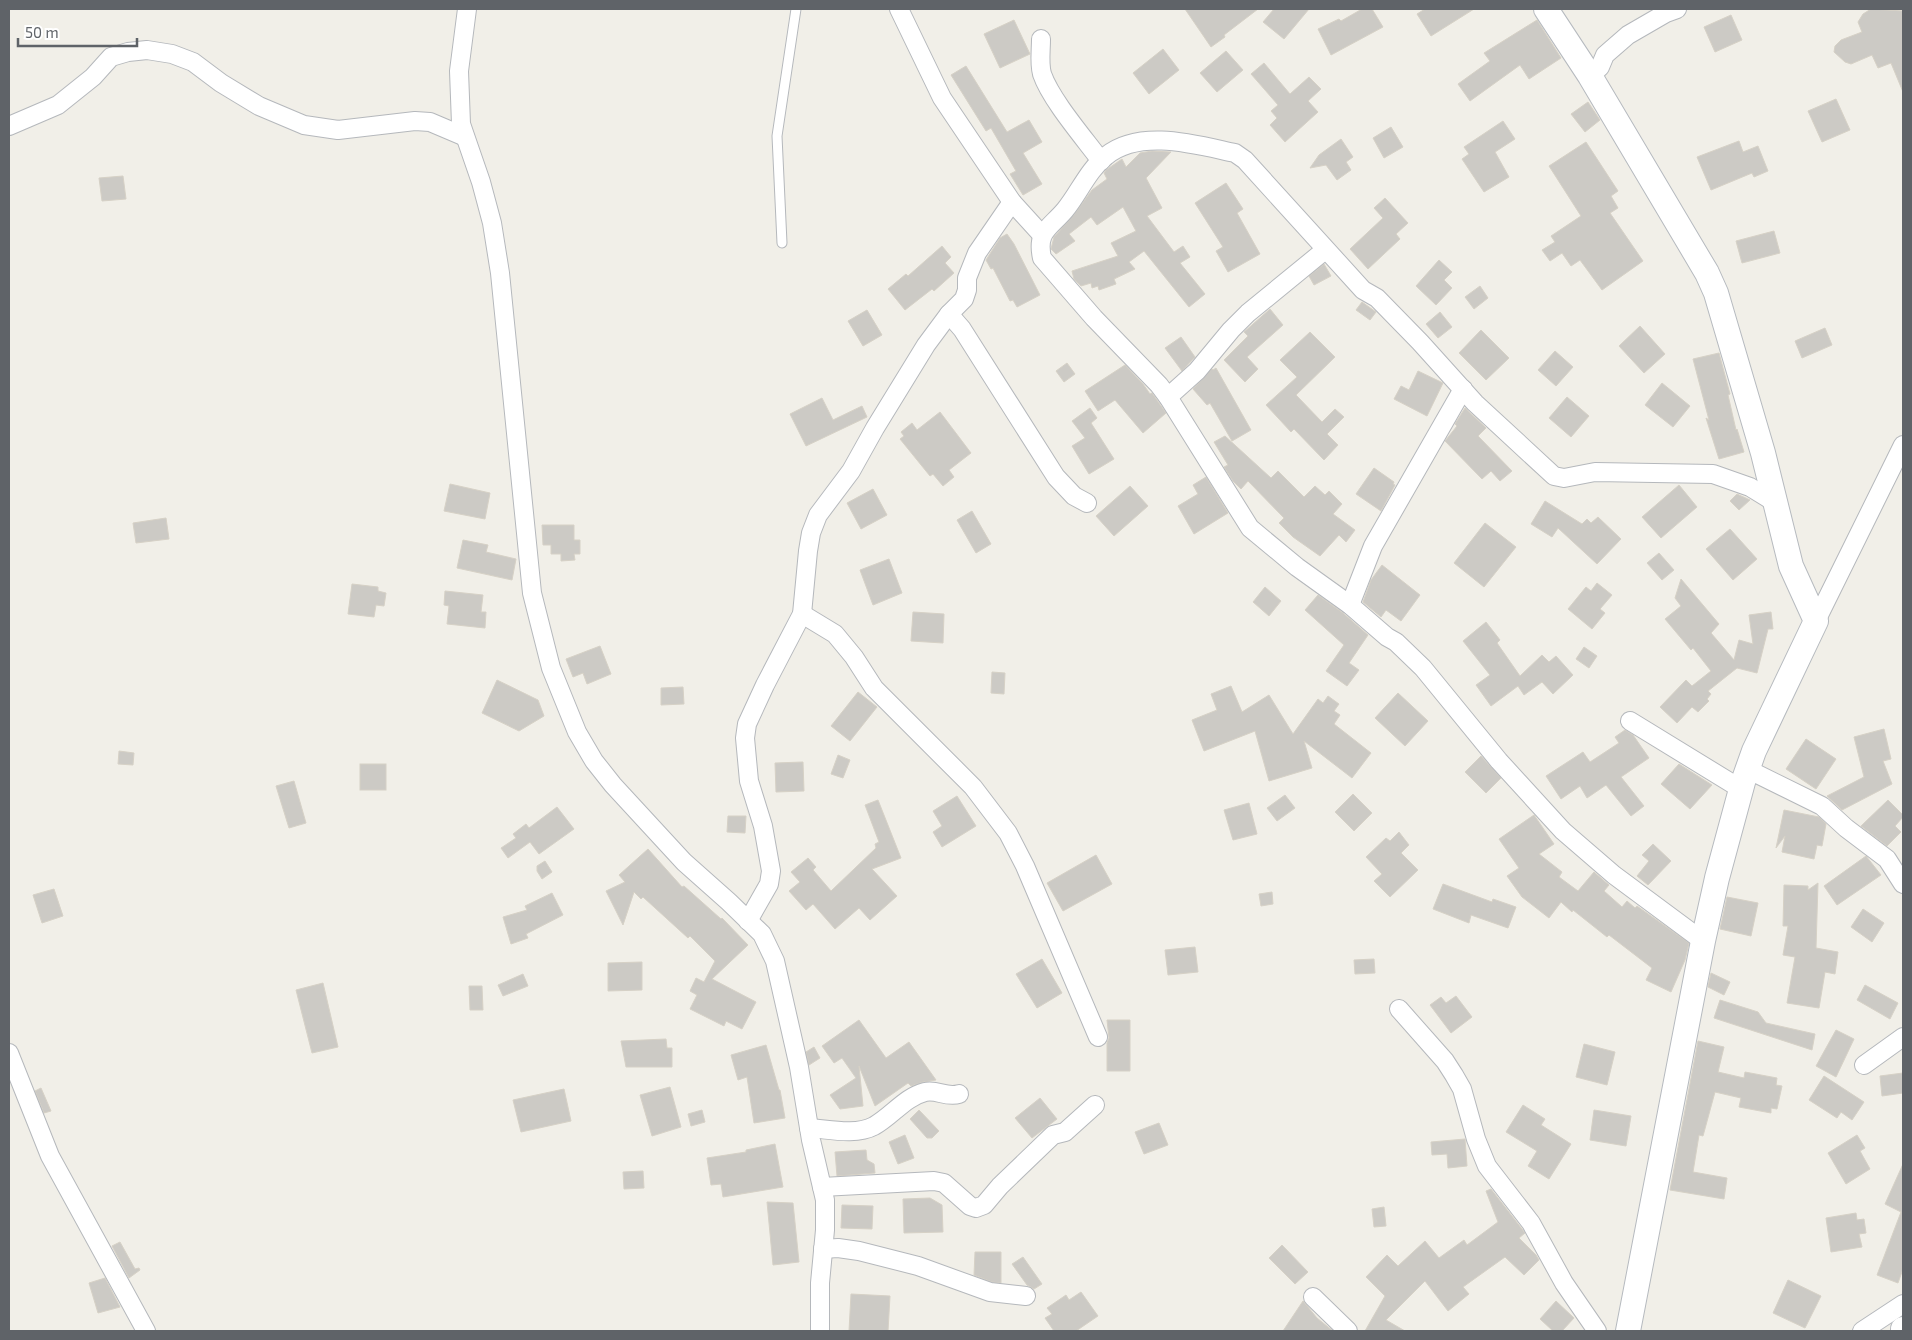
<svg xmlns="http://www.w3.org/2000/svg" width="1912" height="1340" font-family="'Exo 2',sans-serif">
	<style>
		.building { fill: #cccac5; stroke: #d6d1c6 }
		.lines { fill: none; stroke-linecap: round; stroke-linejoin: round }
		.lane-casing { stroke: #b5b8bc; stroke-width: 11 }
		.street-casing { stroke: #b5b8bc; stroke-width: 20 }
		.secondary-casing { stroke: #b6babf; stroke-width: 26 }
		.lane { stroke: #fff; stroke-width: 9 }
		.street { stroke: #fff; stroke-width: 18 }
		.secondary { stroke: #fff; stroke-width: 24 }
	</style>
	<rect width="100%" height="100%" fill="#f1efe8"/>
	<g class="building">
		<path d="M1185 9H1258L1224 35 1225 37 1211 47Z"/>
		<path d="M1274 9H1309L1284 39 1263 22Z"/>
		<path d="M1362 9H1372L1383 27 1331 55 1318 29 1339 19 1341 21Z"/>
		<path d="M1425 9H1474L1431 36 1417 14Z"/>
		<path d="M1871 9 1903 11V92L1891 63 1878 68 1872 55 1851 64 1845 62 1834 52 1835 46 1841 40 1862 32 1858 22 1863 14Z"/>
		<path d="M1731 15 1742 40 1715 52 1704 27Z"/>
		<path d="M1014 20 1030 54 1000 68 984 34Z"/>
		<path d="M1537 20 1561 58 1529 79 1520 65 1470 101 1458 84 1490 61 1484 53Z"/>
		<path d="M1163 49 1179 70 1149 94 1133 73Z"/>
		<path d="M1226 51 1243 70 1217 92 1200 73Z"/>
		<path d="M1264 63 1290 94 1309 77 1321 89 1308 101 1318 112 1285 142 1270 125 1277 118 1271 111 1278 105 1251 74Z"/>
		<path d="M966 66 1007 132 1029 120 1042 142 1023 153 1042 184 1023 195 1010 174 1016 171 991 128 986 131 951 75Z"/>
		<path d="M1836 99 1850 130 1822 142 1808 111Z"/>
		<path d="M1588 102 1600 120 1585 132 1571 114Z"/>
		<path d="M1503 121 1515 139 1495 152 1509 177 1484 192 1462 159 1469 154 1464 147Z"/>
		<path d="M1391 127 1403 147 1384 158 1373 138Z"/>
		<path d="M1341 139 1353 157 1346 162 1351 170 1337 180 1326 165 1310 168 1319 155Z"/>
		<path d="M1739 141 1743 152 1758 146 1768 171 1754 177 1752 173 1711 190 1697 157Z"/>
		<path d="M1586 142 1618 191 1611 196 1618 208 1610 213 1643 261 1602 290 1580 260 1571 266 1562 253 1550 261 1542 250 1555 242 1551 236 1581 216 1549 166Z"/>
		<path d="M1152 151 1171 152 1146 178 1162 208 1147 216 1174 252 1183 246 1190 257 1180 263 1205 294 1189 307 1144 251 1129 262 1135 269 1114 279 1116 284 1099 290 1098 286 1092 288 1091 283 1081 286 1074 279 1072 271 1118 256 1111 243 1136 231 1123 207 1097 225 1091 217 1069 234 1075 241 1056 254 1051 249 1054 237 1073 216 1092 190 1107 179 1104 173 1106 170 1122 159 1126 167 1140 153Z"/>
		<path d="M123 176 126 199 102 201 99 178Z"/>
		<path d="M1226 183 1243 209 1237 213 1260 254 1228 272 1216 251 1223 247 1195 203Z"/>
		<path d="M1385 198 1408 223 1396 234 1400 239 1368 269 1350 249 1383 218 1374 208Z"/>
		<path d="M1774 231 1780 253 1742 263 1736 241Z"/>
		<path d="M1007 234 1014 244 1040 295 1017 307 1013 300 1010 301 993 268 991 269 986 260 1000 238Z"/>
		<path d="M942 246 951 257 945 263 954 273 934 291 932 289 905 310 888 289 906 274 908 276Z"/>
		<path d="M1439 260 1452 272 1444 280 1452 288 1436 305 1416 286Z"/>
		<path d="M1324 264 1331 276 1314 285 1309 276Z"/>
		<path d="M1480 286 1488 298 1474 309 1465 297Z"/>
		<path d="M1362 302 1376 312 1370 320 1356 310Z"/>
		<path d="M1270 309 1283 325 1247 357 1258 369 1245 382 1224 360 1248 336 1244 332Z"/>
		<path d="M867 310 882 335 863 346 848 321Z"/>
		<path d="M1440 312 1452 327 1438 338 1426 324Z"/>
		<path d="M1640 326 1665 354 1644 373 1619 346Z"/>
		<path d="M1825 328 1832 345 1802 358 1795 341Z"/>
		<path d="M1481 330 1509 358 1486 380 1459 353Z"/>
		<path d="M1310 332 1335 357 1296 395 1322 422 1335 409 1344 417 1327 434 1338 445 1324 460 1294 429 1291 432 1266 405 1297 377 1280 360Z"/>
		<path d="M1181 337 1195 357 1182 371 1165 348Z"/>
		<path d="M1555 351 1573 367 1556 386 1538 370Z"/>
		<path d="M1719 353 1730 394 1728 395 1736 430 1737 429 1744 452 1719 459 1706 418 1709 420 1693 359Z"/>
		<path d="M1067 363 1075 374 1064 382 1056 371Z"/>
		<path d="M1125 365 1143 384 1150 394 1152 393 1166 413 1143 433 1115 400 1098 411 1085 391Z"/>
		<path d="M1216 368 1251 430 1232 441 1210 403 1207 405 1193 389 1212 369 1213 370Z"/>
		<path d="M1418 371 1443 383 1427 416 1394 399 1401 386 1409 390Z"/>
		<path d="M1662 383 1690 406 1673 427 1645 405Z"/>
		<path d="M1567 397 1589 416 1571 437 1549 418Z"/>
		<path d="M822 398 833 420 862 406 867 417 806 446 790 414Z"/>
		<path d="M1090 408 1097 418 1091 423 1114 459 1089 474 1072 446 1085 438 1072 421Z"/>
		<path d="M1465 408 1486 428 1478 436 1512 471 1500 481 1491 471 1482 479 1445 441 1457 426 1455 424Z"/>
		<path d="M940 412 971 453 949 470 954 477 943 486 933 474 930 476 900 439 904 436 901 432 912 423 917 430Z"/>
		<path d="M1225 436 1271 478 1278 471 1304 497 1315 486 1325 495 1329 491 1342 504 1333 514 1355 530 1346 542 1339 535 1320 556 1293 537 1279 523 1284 518 1248 481 1241 489 1233 481 1224 467 1228 465 1214 442Z"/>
		<path d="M1374 468 1394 482 1393 484 1395 485 1381 511 1356 494Z"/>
		<path d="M1206 477 1228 513 1194 534 1178 506 1198 494 1193 485Z"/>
		<path d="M450 484 490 493 485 519 444 511Z"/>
		<path d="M1679 485 1697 507 1661 538 1642 517Z"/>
		<path d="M1130 486 1148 506 1114 536 1096 516Z"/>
		<path d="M873 489 887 515 861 529 847 503Z"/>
		<path d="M1737 494 1750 500 1739 510 1730 501Z"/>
		<path d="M1545 501 1582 524 1587 519 1591 523 1598 517 1621 539 1597 564 1558 528 1552 537 1531 524Z"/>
		<path d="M972 511 991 544 976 553 957 520Z"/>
		<path d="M166 518 169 539 136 543 133 523Z"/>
		<path d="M1485 523 1516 547 1484 587 1454 563Z"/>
		<path d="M542 525H574V540H580V554H574L575 560 561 561V554H551V545H543Z"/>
		<path d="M1730 529 1757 559 1733 580 1706 549Z"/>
		<path d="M463 540 488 545 486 552 516 559 512 580 457 568Z"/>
		<path d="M1659 553 1674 570 1662 580 1647 563Z"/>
		<path d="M889 559 902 593 873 605 860 570Z"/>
		<path d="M1382 565 1420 595 1401 621 1386 610 1381 617 1363 602 1371 580Z"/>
		<path d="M1681 579 1719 624 1711 633 1734 660 1739 640 1753 644 1749 615 1771 612 1773 629H1768L1757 673 1737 668 1708 691 1711 694 1707 699 1709 701 1698 712 1692 707 1677 723 1660 707 1686 680 1692 686 1711 671 1693 648 1691 650 1665 619 1681 606 1675 598Z"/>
		<path d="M1597 583 1612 595 1600 609 1605 613 1592 629 1568 609 1586 587 1591 591Z"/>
		<path d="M352 584 378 587V591L386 593 384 606 376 605 374 617 348 614Z"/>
		<path d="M1265 587 1281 601 1269 616 1253 602Z"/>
		<path d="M445 591 483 595 481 612H486L485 628 447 624 449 606 444 605Z"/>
		<path d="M1318 595 1343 613 1368 635 1349 663 1359 670 1347 686 1326 671 1344 645 1305 610Z"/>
		<path d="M913 612 944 614 943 643 911 641Z"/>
		<path d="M1486 622 1500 640 1497 643 1520 676 1542 655 1549 662 1556 656 1573 675 1553 694 1542 682 1524 695 1518 686 1491 706 1476 685 1490 675 1463 641Z"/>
		<path d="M600 646 611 674 587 684 583 673 573 677 566 659Z"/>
		<path d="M1584 647 1597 656 1589 668 1576 659Z"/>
		<path d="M992 672 1005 673 1004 694 991 693Z"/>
		<path d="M497 680 538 700 544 716 519 731 482 713Z"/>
		<path d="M1231 686 1242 712 1269 695 1293 734 1318 699 1323 703 1328 696 1339 704 1334 711 1340 715 1334 724 1371 753 1352 778 1304 741 1312 768 1269 781 1255 731 1204 751 1192 720 1217 710 1211 694Z"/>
		<path d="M683 687 684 704 661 705V688Z"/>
		<path d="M858 692 877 707 850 741 831 726Z"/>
		<path d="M1398 693 1428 721 1405 746 1375 718Z"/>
		<path d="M1884 729 1891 759 1883 761 1892 784 1842 810 1827 796 1864 777 1854 737Z"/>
		<path d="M1625 730 1633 735 1649 758 1621 777 1644 806 1631 816 1606 785 1587 798 1580 786 1561 799 1546 776 1583 752 1590 762 1619 743 1615 737Z"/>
		<path d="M1806 739 1836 759 1816 789 1786 769Z"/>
		<path d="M119 751 134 753 133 765 118 764Z"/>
		<path d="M838 755 850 760 843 778 831 774Z"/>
		<path d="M1481 756 1501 778 1486 793 1465 772Z"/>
		<path d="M803 762 804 791 776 792 775 763Z"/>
		<rect x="360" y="764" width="26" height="26"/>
		<path d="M1679 764 1712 785 1690 809 1661 784Z"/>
		<path d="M294 781 306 823 289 828 276 786Z"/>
		<path d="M1353 794 1372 813 1354 831 1335 812Z"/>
		<path d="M1285 795 1295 808 1277 821 1267 808Z"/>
		<path d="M957 796 976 826 942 847 933 832 942 826 933 811Z"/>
		<path d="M878 800 901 858 872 869 897 896 870 920 859 908 835 929 813 904 806 910 789 891 800 882 791 872 808 858 816 867 813 870 831 891 876 848 875 844 879 842 865 805Z"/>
		<path d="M1888 800 1903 815V817L1895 826 1901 832 1887 846 1861 826Z"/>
		<path d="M1249 803 1257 834 1233 840 1224 810Z"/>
		<path d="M557 807 574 829 539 854 530 842 508 858 501 848 516 838 513 834 526 824 529 828Z"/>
		<path d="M1784 810 1819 817 1826 824 1822 846 1817 845 1814 859 1782 852 1785 836 1776 848Z"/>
		<path d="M1534 815 1554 844 1539 854 1562 872 1559 877 1578 891 1594 872 1609 885 1604 891 1622 907 1627 901 1635 908 1637 906 1689 943 1685 960 1671 992 1646 980 1652 968 1609 935 1607 937 1573 910 1572 912 1561 902 1549 918 1522 897 1507 876 1519 868 1499 839Z"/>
		<path d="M728 816H746L745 833 727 832Z"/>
		<path d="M1399 832 1409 845 1401 853 1418 870 1390 897 1374 881 1382 874 1366 857 1386 838 1390 841Z"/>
		<path d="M1653 844 1671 861 1648 885 1637 876 1649 861 1642 855Z"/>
		<path d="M648 849 682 887 684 886 721 919 722 918 748 945 712 979 756 1002 742 1029 726 1021 724 1026 690 1009 697 995 690 991 696 978 704 982 715 961 690 936 688 938 643 897 641 899 634 892 623 925 606 891 625 882 619 875Z"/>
		<path d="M1096 855 1112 884 1063 911 1047 883Z"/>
		<path d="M1866 856 1881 875 1837 905 1824 886Z"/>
		<path d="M545 861 552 872 542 879 537 871V866Z"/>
		<path d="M1818 883 1816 948 1838 952 1835 974 1825 972 1819 1008 1787 1003 1795 957 1783 955 1788 926H1783L1784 885 1808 886V890Z"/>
		<path d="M1443 884 1492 902 1493 899 1516 907 1508 928 1471 915 1469 923 1433 909Z"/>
		<path d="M54 889 63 916 42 923 33 895Z"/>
		<path d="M1272 892 1273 904 1261 906 1259 894Z"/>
		<path d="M552 893 563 915 526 934 528 938 511 944 503 917 527 910 525 906Z"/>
		<path d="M1727 897 1758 903 1751 936 1720 929Z"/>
		<path d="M1863 909 1884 923 1872 942 1851 927Z"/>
		<path d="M1195 947 1198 972 1168 975 1165 950Z"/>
		<path d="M1042 959 1062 993 1037 1008 1016 974Z"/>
		<path d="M1374 959 1375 973 1355 974 1354 960Z"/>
		<path d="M642 962V990L608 991V963Z"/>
		<path d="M1711 973 1730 982 1724 995 1708 987Z"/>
		<path d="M523 974 528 986 503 996 498 985Z"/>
		<path d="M323 983 338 1047 312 1053 296 990Z"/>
		<path d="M1865 985 1898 1003 1890 1019 1857 1000Z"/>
		<path d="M469 986H482L483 1010H470Z"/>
		<path d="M1456 996 1472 1017 1451 1033 1430 1005 1441 997 1446 1003Z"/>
		<path d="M1720 1000 1758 1012 1766 1023 1815 1034 1812 1050 1714 1018Z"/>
		<path d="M859 1020 886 1058 909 1042 936 1080 923 1082 911 1086 908 1083 875 1106 859 1066 863 1106 840 1109 830 1095 856 1078 842 1058 834 1063 822 1046Z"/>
		<path d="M1107 1020H1130V1071H1107V1043L1109 1038Z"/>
		<path d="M1836 1030 1854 1039 1836 1077 1816 1066Z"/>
		<path d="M666 1039 667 1048H672V1067H626L621 1041Z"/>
		<path d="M1698 1041 1724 1047 1718 1072 1744 1078 1745 1072 1777 1078 1776 1085 1782 1086 1777 1109 1771 1108V1113L1739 1107 1741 1098 1715 1092 1703 1136 1699 1135 1693 1172 1727 1178 1724 1199 1670 1190Z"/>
		<path d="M1584 1044 1615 1052 1607 1085 1576 1077Z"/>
		<path d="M766 1045 779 1090H780L785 1118 754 1123 747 1077 738 1080 731 1055Z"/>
		<path d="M814 1047 820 1058 809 1065 806 1052Z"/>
		<path d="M1903 1073V1093L1882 1096 1880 1076Z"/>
		<path d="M1824 1076 1864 1102 1852 1120 1841 1112 1837 1118 1809 1100Z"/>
		<path d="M670 1087 681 1127 652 1136 640 1095Z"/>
		<path d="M41 1088 51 1111 44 1113 35 1091Z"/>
		<path d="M564 1089 571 1121 521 1132 513 1100Z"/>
		<path d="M1040 1098 1057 1119 1032 1138 1015 1118Z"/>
		<path d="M1523 1105 1545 1119 1541 1125 1571 1144 1549 1179 1528 1166 1537 1151 1506 1132Z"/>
		<path d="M702 1110 705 1122 691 1126 688 1114Z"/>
		<path d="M919 1110 939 1131 932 1138H927L910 1119Z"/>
		<path d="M1594 1110 1631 1116 1626 1146 1590 1140Z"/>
		<path d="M1159 1123 1168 1145 1144 1154 1135 1132Z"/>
		<path d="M905 1135 914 1158 898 1164 889 1142Z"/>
		<path d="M1857 1135 1865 1148 1860 1151 1870 1169 1846 1184 1828 1153Z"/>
		<path d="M1465 1139 1467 1166 1448 1168 1447 1154 1432 1155 1431 1142Z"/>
		<path d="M775 1144 783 1187 723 1197 721 1184 711 1185 707 1158 746 1152V1150Z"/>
		<path d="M866 1150 867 1160 874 1164 875 1173 837 1176 835 1152Z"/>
		<path d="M1903 1164V1269L1898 1283 1877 1275 1901 1212 1885 1204Z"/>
		<path d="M643 1171 644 1188 624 1189 623 1172Z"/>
		<path d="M1491 1189 1522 1229 1525 1233 1519 1238 1536 1255 1539 1260 1524 1275 1505 1257 1463 1287 1469 1294 1448 1311 1425 1281 1386 1320 1405 1331H1365L1385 1296 1366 1277 1387 1255 1398 1266 1425 1241 1439 1258 1464 1240 1467 1245 1498 1222 1486 1191Z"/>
		<path d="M930 1198 942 1205 943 1232 904 1233 903 1199Z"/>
		<path d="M767 1202 793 1203 799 1262 773 1265Z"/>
		<path d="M842 1205 873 1206 872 1229 841 1228Z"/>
		<path d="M1384 1207 1386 1226 1374 1227 1372 1209Z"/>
		<path d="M1856 1213 1857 1220 1864 1219 1866 1233 1859 1234 1862 1247 1831 1252 1826 1218Z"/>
		<path d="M120 1242 135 1269 139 1268 140 1270 129 1278 112 1246Z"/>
		<path d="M1282 1245 1308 1272 1295 1284 1269 1258Z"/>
		<path d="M975 1252H1001V1283L992 1282 974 1275Z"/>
		<path d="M1023 1257 1042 1284 1034 1289 1027 1285 1012 1264Z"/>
		<path d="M105 1278 120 1307 98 1313 89 1283Z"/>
		<path d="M1788 1280 1821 1296 1805 1328 1773 1313Z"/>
		<path d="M1081 1292 1098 1316 1076 1331H1054L1045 1318 1052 1314 1047 1308 1066 1295 1069 1300Z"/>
		<path d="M851 1294 890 1296 888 1331H849Z"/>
		<path d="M1303 1301 1317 1318 1333 1331H1283Z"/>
		<path d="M1556 1301 1574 1318 1562 1331H1553L1540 1319Z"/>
	</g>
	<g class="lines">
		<g class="lane-casing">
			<path id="lane" d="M782 243 777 136 796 9"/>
		</g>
		<g class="street-casing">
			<g id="street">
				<path d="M467 9 459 71 461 124 481 182 492 223 500 273 532 593 551 668 577 732 594 761 613 785 684 862 729 902 762 934 775 961 799 1067 811 1140 825 1200V1230L820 1283V1331"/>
				<path d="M899 9 942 98 1012 202 1042 235"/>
				<path d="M1041 39C1041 51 1039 63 1042 74 1051 100 1084 138 1101 161"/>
				<path d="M1590 76 1600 67 1605 55 1628 35 1666 13 1677 9"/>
				<path d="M9 126 58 105 93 77 111 57 128 52 147 50 172 54 193 62 221 83 259 106 304 125 338 130 415 121 430 122 463 136"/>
				<path d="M949 314 962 329 1056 477 1074 496 1087 503"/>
				<path d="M1168 397 1197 371 1231 330 1248 313 1325 250"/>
				<path d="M1350 605 1373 546 1463 389"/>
				<path d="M802 614 835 634 854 657 874 688 973 787 1008 833 1025 866 1098 1037"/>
				<path d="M1816 621 1903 445"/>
				<path d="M1630 721 1741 789"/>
				<path d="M1747 769 1822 806 1846 828 1887 859 1903 884"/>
				<path d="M748 921 769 884 771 871 763 826 749 781 745 738 747 724 765 685 802 614 808 551 811 533 818 515 851 471 875 428 926 345 949 314 964 299 967 290V278L977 253 1012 202"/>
				<path d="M1703 941 1614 875 1563 831 1499 761 1423 668 1396 642 1387 637 1350 605 1297 567 1250 528 1168 397 1159 385 1094 318 1042 258C1036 231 1050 228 1065 210 1079 193 1088 170 1106 156 1140 128 1197 145 1235 153L1245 160 1363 290 1377 298 1420 342 1475 403 1554 476 1564 478 1595 472 1713 474 1750 487 1776 503"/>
				<path d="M1399 1009 1445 1061 1454 1075 1462 1089 1476 1139 1487 1166 1531 1223 1564 1283 1597 1331"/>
				<path d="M9 1053 50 1156 146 1331"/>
				<path d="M1864 1065 1903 1037"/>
				<path d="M809 1128C828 1129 855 1136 874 1126 892 1116 905 1097 925 1092 937 1089 946 1098 959 1094"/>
				<path d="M822 1187 934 1181 944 1183 970 1206 976 1208 984 1205 1000 1186 1053 1135 1065 1132 1095 1105"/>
				<path d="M823 1249 838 1248 859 1251 918 1266 990 1292 1026 1296"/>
				<path d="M1313 1297 1348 1331"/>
				<path d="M1862 1331 1903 1304"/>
			</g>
		</g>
		<g class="secondary-casing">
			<g id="secondary">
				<path d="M1546 9 1590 76 1707 273 1716 293 1763 453 1791 566 1816 621 1754 751 1743 782 1717 878 1703 941 1628 1331"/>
				<path d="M1903 1331V1329"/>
			</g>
		</g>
		<use href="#lane" class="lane"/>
		<use href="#street" class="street"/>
		<use href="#secondary" class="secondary"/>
	</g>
	<rect width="1912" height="1340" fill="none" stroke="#5f6368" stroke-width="20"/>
	<path d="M18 38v8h119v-8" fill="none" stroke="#5f6368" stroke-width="2.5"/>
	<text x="25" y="38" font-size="15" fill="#5f6368" stroke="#ffffff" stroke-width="4" paint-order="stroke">50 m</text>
</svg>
